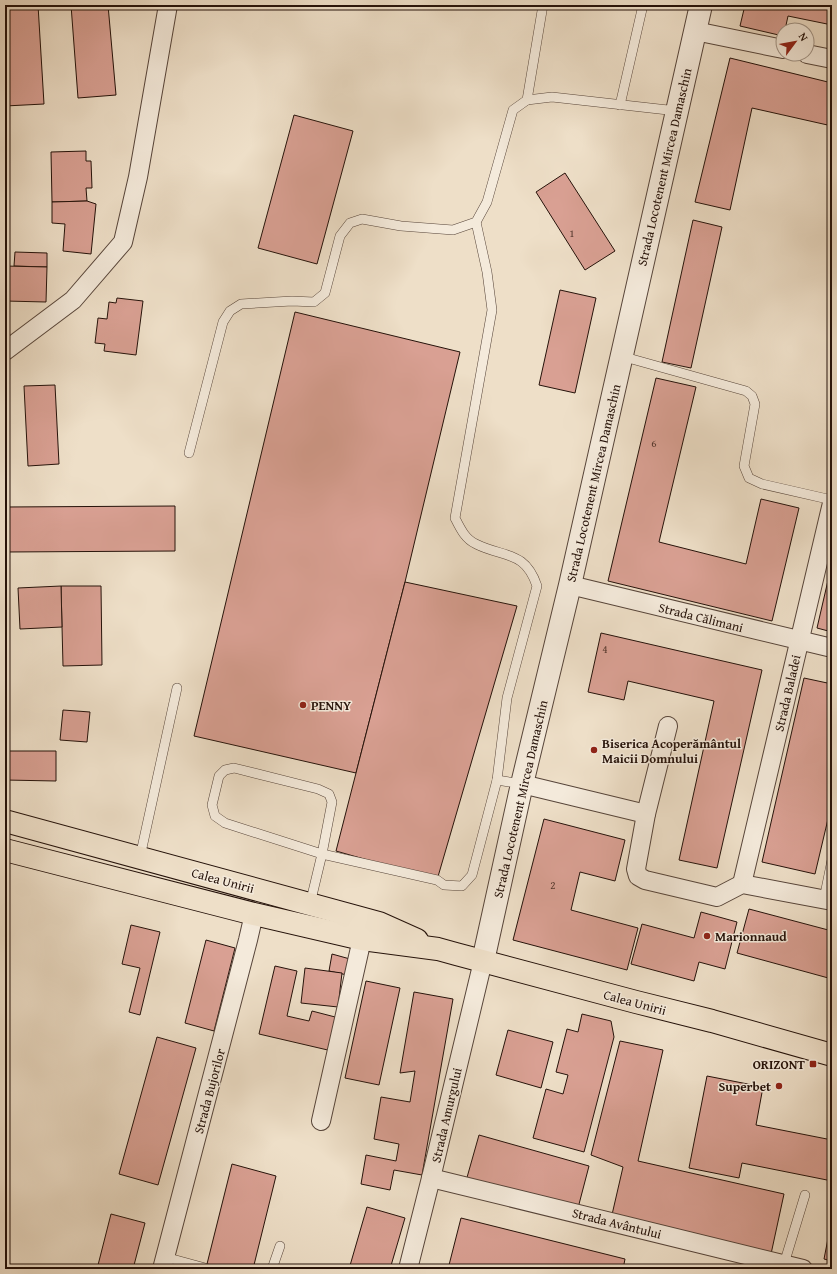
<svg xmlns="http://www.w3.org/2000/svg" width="837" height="1274" font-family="'Gentium Book Plus',serif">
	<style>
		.building { fill: #d9a093; stroke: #25120a }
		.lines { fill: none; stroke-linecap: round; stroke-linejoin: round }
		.service-casing { stroke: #57453a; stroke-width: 10 }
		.minor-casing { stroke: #57453a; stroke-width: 20 }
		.tertiary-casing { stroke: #57453a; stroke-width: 24 }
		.primary-casing { stroke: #25120a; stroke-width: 24 }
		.service { stroke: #f4eadb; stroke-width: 9 }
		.minor { stroke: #f4eadb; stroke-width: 18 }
		.tertiary { stroke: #f4eadb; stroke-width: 22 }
		.primary { stroke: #eedfc8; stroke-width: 22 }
		.poi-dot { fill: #8f2418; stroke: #f4eadb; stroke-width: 1.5 }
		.labels { text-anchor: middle; stroke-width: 3; stroke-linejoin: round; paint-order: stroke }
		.number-label { font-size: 11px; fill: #52362c }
		.street-label { font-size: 13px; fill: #25120a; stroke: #f4eadb }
		.poi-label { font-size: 13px; font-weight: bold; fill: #25120a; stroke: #f4eadb; text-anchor: start }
	</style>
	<rect width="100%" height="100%" fill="#eedfc8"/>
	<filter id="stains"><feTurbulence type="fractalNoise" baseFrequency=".005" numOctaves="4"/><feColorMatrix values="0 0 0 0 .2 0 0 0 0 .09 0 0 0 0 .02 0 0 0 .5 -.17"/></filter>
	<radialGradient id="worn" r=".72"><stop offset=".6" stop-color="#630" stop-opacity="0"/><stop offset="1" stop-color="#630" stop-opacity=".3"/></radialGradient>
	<g class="building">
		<path d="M5 5H38L44 104 5 106Z"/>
		<path d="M71 5H108L116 95 78 98Z"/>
		<path d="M745 5H832V25L788 16 785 30H783V36L740 26Z"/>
		<path d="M730 58 832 83V126L752 108 730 210 695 202Z"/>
		<path d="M294 115 353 131 317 264 258 248Z"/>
		<path d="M86 151V161H91L92 188H86L87 201 52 202 51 152Z"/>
		<path d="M565 173 615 251 585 270 536 192Z"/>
		<path d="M87 201 96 204 91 254 63 251 65 224 52 223V202Z"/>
		<path d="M693 220 722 227 691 368 662 362Z"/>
		<path d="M15 252 47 253V267L14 266Z"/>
		<path d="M5 266 47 267 46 302 5 301Z"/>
		<path d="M560 290 596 298 575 393 539 385Z"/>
		<path d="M117 298 143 301 136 355 104 351 105 344 95 343 98 318 107 319 109 302 116 303Z"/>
		<path d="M295 312 460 352 405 582 356 773 194 736Z"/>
		<path d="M656 378 696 387 659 542 746 564 761 499 799 508 772 621 608 581Z"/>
		<path d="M55 385 59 464 28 466 24 386Z"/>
		<path d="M175 506V551L5 552V507Z"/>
		<path d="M832 563V632L817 628Z"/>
		<path d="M405 582 517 606 437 880 336 851Z"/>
		<path d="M61 586H101L102 665 63 666Z"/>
		<path d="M61 586 62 627 20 629 18 588Z"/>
		<path d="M601 633 762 670 717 868 679 860 714 701 628 681 624 700 588 692Z"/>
		<path d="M804 678 832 684V802L815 874 762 862Z"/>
		<path d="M63 710 90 712 87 742 60 740Z"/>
		<path d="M6 751H56V781L5 780Z"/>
		<path d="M544 819 625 840 615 881 580 872 571 910 638 928 627 970 513 940Z"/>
		<path d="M749 909 832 931V979L737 953Z"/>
		<path d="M701 912 737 922 725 969 699 962 694 981 631 964 642 924 694 938Z"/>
		<path d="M131 925 160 932 140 1015 129 1012 140 968 122 964Z"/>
		<path d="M206 940 235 948 214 1031 185 1023Z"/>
		<path d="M332 954 350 959 347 975 329 971Z"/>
		<path d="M275 966 297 971 287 1016 309 1021 312 1011 339 1018 332 1051 259 1034Z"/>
		<path d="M305 968 342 973 338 1007 301 1003Z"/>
		<path d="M366 981 400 988 379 1085 345 1078Z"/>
		<path d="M414 992 453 999 422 1175 394 1170 390 1190 361 1184 366 1155 396 1161 399 1144 374 1139 381 1097 410 1102 415 1071 400 1073Z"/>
		<path d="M582 1014 611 1021 614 1037 584 1152 533 1138 546 1089 563 1094 568 1075 556 1072 567 1029 578 1032Z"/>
		<path d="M508 1030 553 1042 541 1088 496 1075Z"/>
		<path d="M157 1037 196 1048 158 1185 119 1174Z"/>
		<path d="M620 1041 663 1050 638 1161 784 1194 771 1254 611 1219 623 1167 591 1155Z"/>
		<path d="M707 1076 763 1087 756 1125 832 1140V1181L742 1163 739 1178 689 1168Z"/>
		<path d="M479 1135 589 1166 578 1208 466 1181Z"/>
		<path d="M232 1164 276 1176 253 1269H209L206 1268Z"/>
		<path d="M367 1207 405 1218 390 1269H349Z"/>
		<path d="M111 1214 145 1223 133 1269H97Z"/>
		<path d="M461 1218 625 1259 623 1269H506L494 1266 493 1269H448Z"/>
		<path d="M832 1218V1261L824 1259Z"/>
	</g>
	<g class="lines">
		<g class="service-casing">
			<g id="service">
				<path d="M527 100 543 5"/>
				<path d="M620 105 643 5"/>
				<path d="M476 222 487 272 492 310 455 518C460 528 465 539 476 544 504 558 525 550 537 586L507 698 497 780"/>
				<path d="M621 356 746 391 752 396 755 404 744 466 749 478 762 484 832 500"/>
				<path d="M189 453 223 322 230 311 241 304 292 301 314 302 325 293 340 236 350 223 362 219 401 226 453 230 476 222 487 202 513 110 527 100 552 97 677 111"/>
				<path d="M234 768 318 789 329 794 332 802 322 854 225 823 215 816 212 805 219 776 225 770Z"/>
				<path d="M140 857 177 688"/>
				<path d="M824 899 832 860"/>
				<path d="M310 904 322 854 437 880 444 885 462 886 472 875 497 780 522 784"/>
				<path d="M165 1257 209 1269"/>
				<path d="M784 1264 805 1195"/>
				<path d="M272 1269 280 1246"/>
			</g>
		</g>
		<g class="minor-casing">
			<g id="minor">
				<path d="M695 31 783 49"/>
				<path d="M807 54 832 59"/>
				<path d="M5 351 73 300 123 242 138 177 168 5"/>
				<path d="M570 585 832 648"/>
				<path d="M668 726 646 814 636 869 638 876 645 880 717 897 742 884 832 901"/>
				<path d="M522 784 646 814"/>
				<path d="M742 884 832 503"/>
				<path d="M321 1121 362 939"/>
				<path d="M431 1178 803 1269"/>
				<path d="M162 1269 248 940 254 914"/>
				<path d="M408 1269 431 1178 483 961"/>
			</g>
		</g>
		<g class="tertiary-casing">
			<path id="tertiary" d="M483 961 522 784 570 585 701 5"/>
		</g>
		<g class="primary-casing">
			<g id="primary">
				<path d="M5 821 379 923 417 940"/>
				<path d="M5 850 254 914 362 939 438 949 456 954 636 1002 712 1021 832 1055"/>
			</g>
		</g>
		<use href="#service" class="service"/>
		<use href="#minor" class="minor"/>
		<use href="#tertiary" class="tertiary"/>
		<use href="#primary" class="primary"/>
	</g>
	<g class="poi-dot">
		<circle cx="303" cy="705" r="4"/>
		<circle cx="594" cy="750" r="4"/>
		<circle cx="707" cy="936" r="4"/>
		<rect x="809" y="1060" width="8" height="8" rx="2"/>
		<circle cx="779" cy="1086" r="4"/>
	</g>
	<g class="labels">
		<g class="number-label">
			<text x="572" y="237">1</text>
			<text x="654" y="447">6</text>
			<text x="605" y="653">4</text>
			<text x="553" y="889">2</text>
		</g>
		<g class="street-label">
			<text transform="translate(664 167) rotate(-77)" y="5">Strada Locotenent Mircea Damaschin</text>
			<text transform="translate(593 483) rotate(-77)" y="5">Strada Locotenent Mircea Damaschin</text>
			<text transform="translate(701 617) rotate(14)" y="5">Strada Călimani</text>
			<text transform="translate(787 693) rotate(-77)" y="5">Strada Baladei</text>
			<text transform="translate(520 799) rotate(-77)" y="5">Strada Locotenent Mircea Damaschin</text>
			<text transform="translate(223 880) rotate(15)" y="5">Calea Unirii</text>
			<text transform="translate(635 1002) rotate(15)" y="5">Calea Unirii</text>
			<text transform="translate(209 1091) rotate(-75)" y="5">Strada Bujorilor</text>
			<text transform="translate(446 1115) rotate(-77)" y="5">Strada Amurgului</text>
			<text transform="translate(617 1223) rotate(14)" y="5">Strada Avântului</text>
		</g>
		<g class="poi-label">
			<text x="311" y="710">PENNY</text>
			<text x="602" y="748">Biserica Acoperământul<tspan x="602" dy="15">Maicii Domnului</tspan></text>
			<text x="715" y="941">Marionnaud</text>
			<text x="805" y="1069" text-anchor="end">ORIZONT</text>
			<text x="771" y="1091" text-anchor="end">Superbet</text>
		</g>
	</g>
	<rect width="837" height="1274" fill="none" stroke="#eedfc8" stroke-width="20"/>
	<rect x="6" y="6" width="825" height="1262" fill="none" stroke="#25120a" stroke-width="2"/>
	<rect x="10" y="10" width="817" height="1254" fill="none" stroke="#25120a"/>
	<g transform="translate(795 42) rotate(58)"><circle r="19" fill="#f4eadb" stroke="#a19487"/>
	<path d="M0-3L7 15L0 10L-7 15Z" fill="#8f2418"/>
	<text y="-6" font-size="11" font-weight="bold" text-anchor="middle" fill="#25120a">N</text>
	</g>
	<rect width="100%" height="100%" filter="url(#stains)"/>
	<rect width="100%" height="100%" fill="url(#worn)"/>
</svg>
